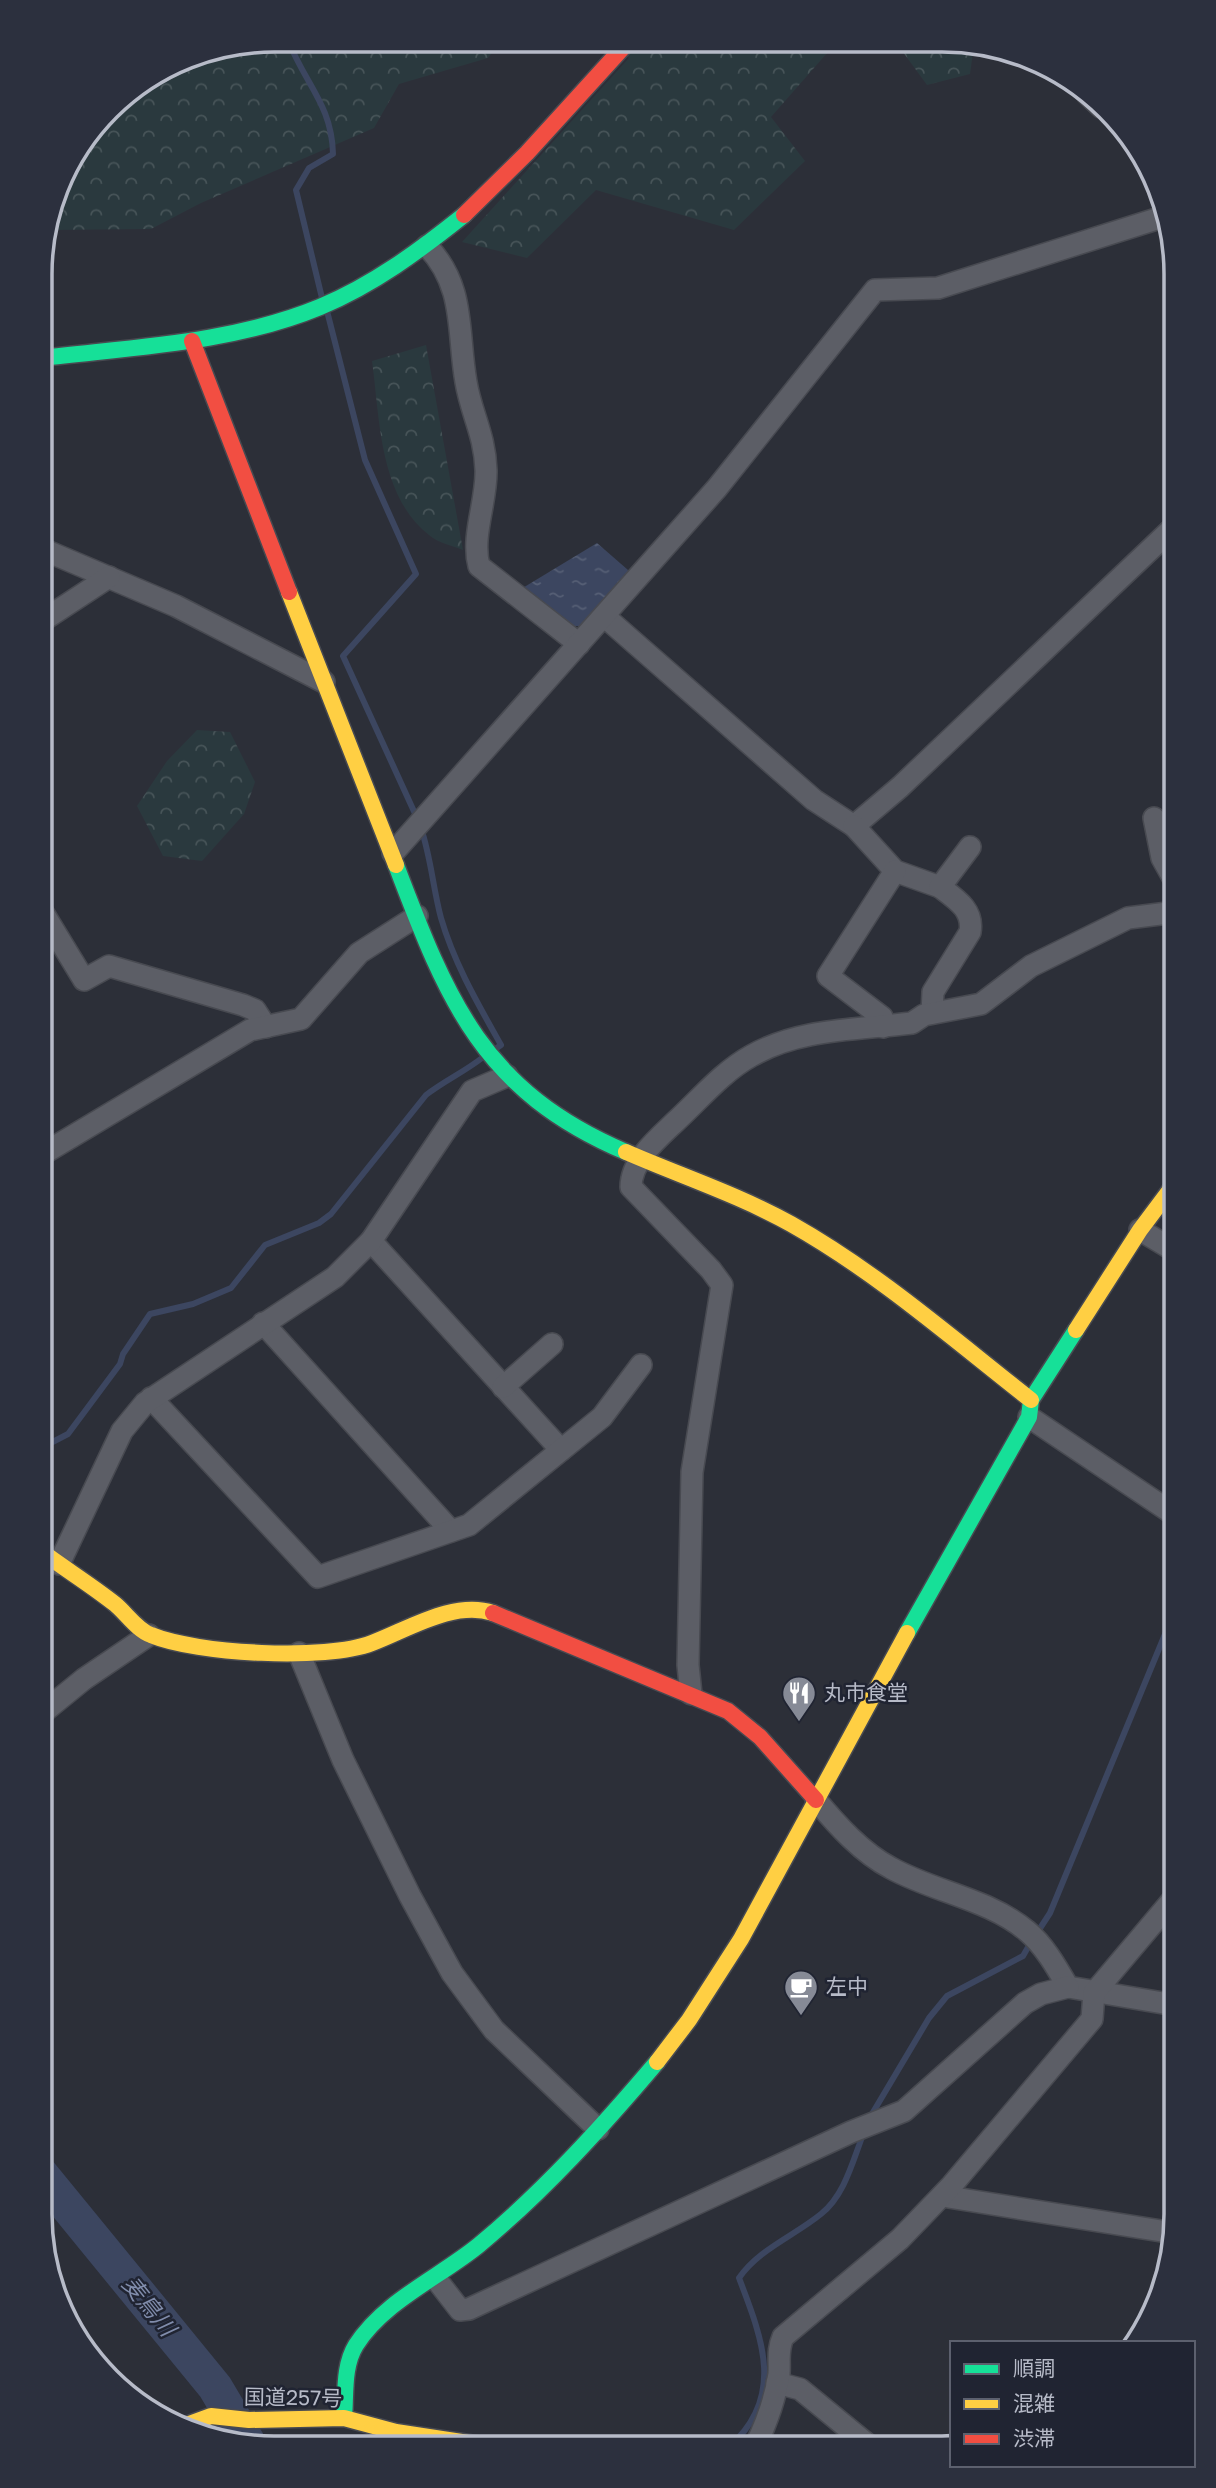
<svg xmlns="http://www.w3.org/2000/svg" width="1216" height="2488" font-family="'Golos Text','Noto Sans JP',sans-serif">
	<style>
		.forest { fill: url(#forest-crowns) }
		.water { fill: url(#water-ripples) }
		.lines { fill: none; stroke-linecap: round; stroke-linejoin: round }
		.stream { stroke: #3c4660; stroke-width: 6 }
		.river { stroke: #3c4660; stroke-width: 35 }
		.street-casing { stroke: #484a51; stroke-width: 24 }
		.fast-casing { stroke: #484a51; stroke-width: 19 }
		.slow-casing { stroke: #484a51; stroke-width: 19 }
		.jam-casing { stroke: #484a51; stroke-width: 19 }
		.street { stroke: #5c5e66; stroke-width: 21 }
		.fast { stroke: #16e098; stroke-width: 16 }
		.slow { stroke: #ffcf43; stroke-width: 16 }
		.jam { stroke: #f24e42; stroke-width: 16 }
		.labels { text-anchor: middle; stroke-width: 5; stroke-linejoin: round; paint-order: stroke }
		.poi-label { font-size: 21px; fill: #b7bbc8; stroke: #202432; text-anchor: start }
		.street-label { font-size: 21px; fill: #b7bbc8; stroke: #202432 }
		.water-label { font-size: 23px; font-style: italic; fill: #818dac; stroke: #202432 }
		.rim { fill: none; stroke: #b7bbc8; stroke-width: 3.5 }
	</style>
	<defs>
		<pattern id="forest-crowns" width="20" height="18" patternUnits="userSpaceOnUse" patternTransform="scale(1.75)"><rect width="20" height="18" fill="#2a393e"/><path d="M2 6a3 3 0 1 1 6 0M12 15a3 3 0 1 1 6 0" fill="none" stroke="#475458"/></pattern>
		<pattern id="water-ripples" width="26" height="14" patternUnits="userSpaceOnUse" patternTransform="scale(1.75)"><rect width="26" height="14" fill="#3c4660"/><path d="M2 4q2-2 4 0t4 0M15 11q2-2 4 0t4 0" fill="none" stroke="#565f75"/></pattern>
	</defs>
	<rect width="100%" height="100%" fill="#2c2f38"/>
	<g class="forest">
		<path d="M275 40 500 42 488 58 399 84 374 128 201 203 151 229 47 230 65 171 120 99 185 58Z"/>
		<path d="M613 42 835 44 771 117 805 161 734 230 596 190 527 258 462 242 629 58Z"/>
		<path d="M897 44 974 45 970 74 927 85Z"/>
		<path d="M426 345 463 550C453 546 438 543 429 535 379 496 380 419 372 361Z"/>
		<path d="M197 730 230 732 255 782 244 814 202 861 163 856 137 806 167 761Z"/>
	</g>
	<path class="water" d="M597 543 628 570 627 576 584 626H569L521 589Z"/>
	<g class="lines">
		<g class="stream">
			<path d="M288 40C305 84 332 105 333 154L309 168 296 190 322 298"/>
			<path d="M327 311 365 460 416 574 343 656 417 818"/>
			<path d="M421 828C431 858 433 888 441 918 454 963 478 1004 501 1045L494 1050"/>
			<path d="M41 1448 68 1434 120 1364 123 1354 150 1314 193 1304 231 1288 265 1245 319 1223 331 1214 426 1095C444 1081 464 1072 482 1058"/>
			<path d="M1037 1933 1050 1913 1175 1610"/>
			<path d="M869 2119 929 2018 947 1996 1023 1956 1031 1942"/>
			<path d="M729 2447C786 2397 762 2338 739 2278 759 2249 794 2236 821 2214 845 2195 853 2160 864 2132"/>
		</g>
		<path class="river" d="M40 2173 215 2387 250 2446"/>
		<g class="street-casing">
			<g id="street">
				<path d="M1087 94 1101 107"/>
				<path d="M427 246C466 287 457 331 466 382 471 413 485 435 486 470 487 501 471 536 479 566L579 644"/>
				<path d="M42 549 176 606 324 682"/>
				<path d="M604 616 814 800 854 826 900 787 1176 525"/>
				<path d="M42 621 109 577"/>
				<path d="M1154 818 1162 858 1176 883"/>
				<path d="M854 826 895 871 940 887"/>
				<path d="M393 853 717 488 875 290 938 288 1166 216"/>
				<path d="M42 911 84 980 109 966 243 1005 255 1010 266 1027"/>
				<path d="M932 1013 933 992 970 932C974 910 956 899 940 887L970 847"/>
				<path d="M883 1027 882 1017 828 976 895 871"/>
				<path d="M41 1155 250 1030 301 1019 359 953 417 916"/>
				<path d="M1140 1230 1175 1251"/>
				<path d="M371 1241 561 1450"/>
				<path d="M263 1323 451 1531"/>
				<path d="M503 1387 552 1344"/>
				<path d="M151 1398 318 1577 469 1525 602 1417 641 1365"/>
				<path d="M1029 1417 1175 1515"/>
				<path d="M59 1564 122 1431 145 1403 335 1277 371 1241 472 1091 507 1076"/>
				<path d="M299 1653 343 1760 410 1896 452 1973 494 2030 598 2129"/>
				<path d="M691 1694 688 1665 692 1472 722 1285 711 1270 631 1187C631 1161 657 1139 675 1122 699 1100 722 1072 751 1056 800 1028 857 1030 912 1023L924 1015 981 1004 1031 966 1128 918 1176 912"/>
				<path d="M41 1714 84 1679 149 1635"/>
				<path d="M816 1800C837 1825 862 1853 891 1868 934 1892 989 1899 1027 1931 1044 1945 1057 1968 1068 1987L1175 2005"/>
				<path d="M942 2196 1174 2233"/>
				<path d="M436 2279 460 2310 469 2309 851 2132 904 2111 1025 2003 1041 1994 1068 1987"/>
				<path d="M777 2383 800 2389 872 2448"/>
				<path d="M755 2447C766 2424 775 2401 779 2374 780 2360 777 2351 783 2337L900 2239 952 2185 1092 2019 1094 1993 1175 1897"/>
			</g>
		</g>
		<g class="fast-casing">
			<g id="fast">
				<path d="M42 358C134 347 233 343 320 307 373 285 419 251 464 215"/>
				<path d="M396 865C448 1002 483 1091 626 1152"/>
				<path d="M907 1633 1029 1417 1031 1400 1076 1330"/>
				<path d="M344 2418C346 2394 343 2366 356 2345 384 2301 440 2277 479 2245 544 2191 602 2127 657 2062"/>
			</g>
		</g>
		<g class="slow-casing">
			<g id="slow">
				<path d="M289 592 396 865"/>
				<path d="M626 1152C681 1176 739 1195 791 1224 878 1273 953 1339 1031 1400"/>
				<path d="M1076 1330 1140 1230 1176 1182"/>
				<path d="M41 1551C65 1569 91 1585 115 1604 126 1613 137 1630 151 1635 197 1654 326 1661 372 1643 409 1629 454 1600 493 1613"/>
				<path d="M657 2062 689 2020 741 1939 907 1633"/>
				<path d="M181 2427 211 2416 249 2420 344 2418 396 2432 488 2446"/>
			</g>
		</g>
		<g class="jam-casing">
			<g id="jam">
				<path d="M464 215 527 153 628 42"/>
				<path d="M192 341 289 592"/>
				<path d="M493 1613 728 1711 760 1737 816 1800"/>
			</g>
		</g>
		<use href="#street" class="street"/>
		<use href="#fast" class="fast"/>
		<use href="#slow" class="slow"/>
		<use href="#jam" class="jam"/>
	</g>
	<defs>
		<g id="restaurant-pin" transform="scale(1.75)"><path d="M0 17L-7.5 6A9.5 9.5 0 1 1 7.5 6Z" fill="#868a96" stroke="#202432"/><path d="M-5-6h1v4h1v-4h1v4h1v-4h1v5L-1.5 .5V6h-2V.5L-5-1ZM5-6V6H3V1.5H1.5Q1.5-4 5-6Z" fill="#fff"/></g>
		<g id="cafe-pin" transform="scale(1.75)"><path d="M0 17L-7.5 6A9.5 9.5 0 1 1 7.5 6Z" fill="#868a96" stroke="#202432"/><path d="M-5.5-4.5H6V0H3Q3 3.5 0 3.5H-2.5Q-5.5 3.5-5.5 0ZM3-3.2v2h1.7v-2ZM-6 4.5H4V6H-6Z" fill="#fff"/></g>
	</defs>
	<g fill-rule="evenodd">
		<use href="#restaurant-pin" x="799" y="1693"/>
		<use href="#cafe-pin" x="801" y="1987"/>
	</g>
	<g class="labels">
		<g class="poi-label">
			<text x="824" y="1700">丸市食堂</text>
			<text x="826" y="1994">左中</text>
		</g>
		<g class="street-label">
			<text transform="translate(293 2398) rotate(1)" y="7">国道257号</text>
		</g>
		<g class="water-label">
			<text transform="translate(149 2306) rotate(51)" y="8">麦鳥川</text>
		</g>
	</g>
	<path d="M0 0H1216V2488H0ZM274 52H942A222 222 0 0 1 1164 274V2214A222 222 0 0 1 942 2436H274A222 222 0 0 1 52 2214V274A222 222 0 0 1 274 52Z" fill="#2c303e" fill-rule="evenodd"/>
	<path class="rim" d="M274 52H942A222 222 0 0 1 1164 274V2214A222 222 0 0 1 942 2436H274A222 222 0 0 1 52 2214V274A222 222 0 0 1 274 52Z"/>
	<rect x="950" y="2341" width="245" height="126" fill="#202432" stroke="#5c606e" stroke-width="2"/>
	<rect x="964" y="2364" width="35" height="10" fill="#16e098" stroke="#5c606e" stroke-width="2"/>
	<text x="1013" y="2376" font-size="21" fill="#b7bbc8">順調</text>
	<rect x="964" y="2399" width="35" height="10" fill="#ffcf43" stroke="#5c606e" stroke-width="2"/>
	<text x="1013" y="2411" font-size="21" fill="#b7bbc8">混雑</text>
	<rect x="964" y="2434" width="35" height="10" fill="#f24e42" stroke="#5c606e" stroke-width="2"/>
	<text x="1013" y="2446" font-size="21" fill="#b7bbc8">渋滞</text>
</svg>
